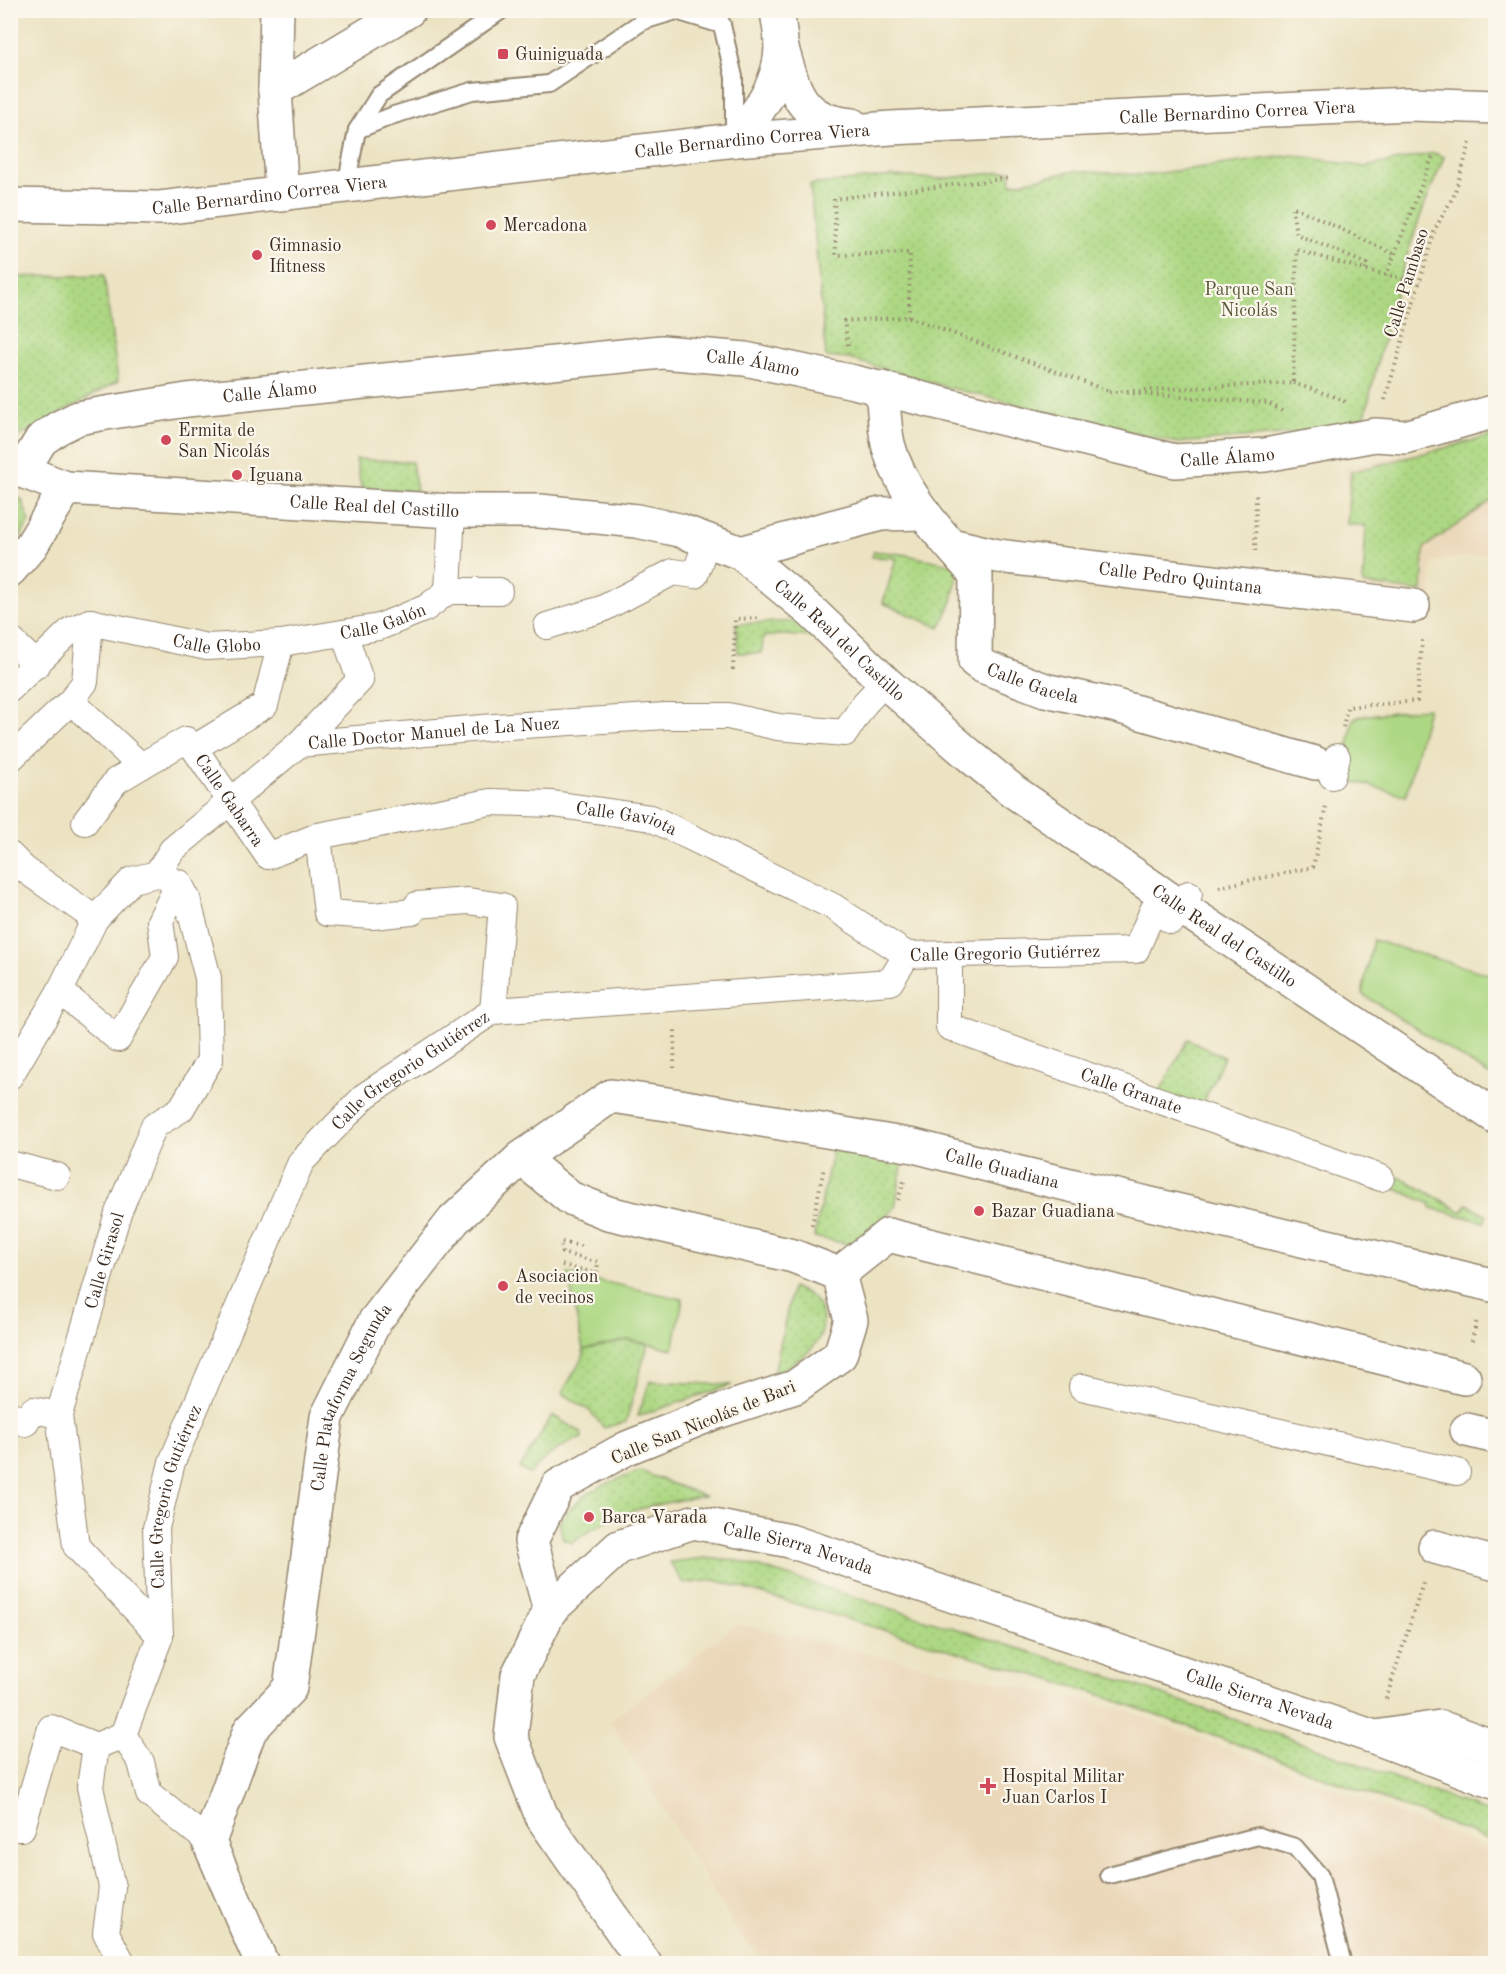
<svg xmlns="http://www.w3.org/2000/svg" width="1506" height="1974" font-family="'Old Standard TT',serif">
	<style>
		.built { fill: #ebd8ba }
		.grass { fill: #add883; stroke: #748150; stroke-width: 1.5 }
		.park { fill: url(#park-dots); stroke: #748150; stroke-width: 1.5 }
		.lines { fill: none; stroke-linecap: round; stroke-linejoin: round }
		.service-casing { stroke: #948670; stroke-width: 20 }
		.pedestrian-casing { stroke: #948670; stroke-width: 28 }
		.minor-casing { stroke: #948670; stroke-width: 36 }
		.tertiary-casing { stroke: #948670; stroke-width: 36 }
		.path { stroke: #948670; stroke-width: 4; stroke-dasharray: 1.5 4.5; stroke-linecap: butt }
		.service { stroke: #fff; stroke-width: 16 }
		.pedestrian { stroke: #fff; stroke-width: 26 }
		.minor { stroke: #fff; stroke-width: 33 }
		.tertiary { stroke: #fff; stroke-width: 33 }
		.poi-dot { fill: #d1495b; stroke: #fbf7ec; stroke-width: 2 }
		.labels { text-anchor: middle; stroke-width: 4.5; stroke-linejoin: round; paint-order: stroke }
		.poi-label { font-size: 18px; fill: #3b2a1e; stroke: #fbf7ec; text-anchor: start }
		.street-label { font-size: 18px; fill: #3b2a1e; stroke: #fbf7ec }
		.park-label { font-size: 18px; fill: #585637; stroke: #fbf7ec }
	</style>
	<defs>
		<pattern id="park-dots" width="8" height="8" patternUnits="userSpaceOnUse" patternTransform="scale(1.5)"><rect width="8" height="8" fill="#add883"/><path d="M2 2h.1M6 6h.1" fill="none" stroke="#96ba71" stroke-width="1.8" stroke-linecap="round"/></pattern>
	</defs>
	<rect width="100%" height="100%" fill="#fbf7ec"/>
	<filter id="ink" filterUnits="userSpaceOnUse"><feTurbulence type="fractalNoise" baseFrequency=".0167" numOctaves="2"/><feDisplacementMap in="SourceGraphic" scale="12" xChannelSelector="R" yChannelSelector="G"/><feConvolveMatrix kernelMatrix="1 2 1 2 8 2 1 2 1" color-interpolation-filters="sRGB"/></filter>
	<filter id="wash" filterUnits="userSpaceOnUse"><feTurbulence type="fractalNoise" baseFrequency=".008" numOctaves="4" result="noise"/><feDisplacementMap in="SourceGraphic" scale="24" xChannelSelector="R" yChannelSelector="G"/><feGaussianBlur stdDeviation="1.35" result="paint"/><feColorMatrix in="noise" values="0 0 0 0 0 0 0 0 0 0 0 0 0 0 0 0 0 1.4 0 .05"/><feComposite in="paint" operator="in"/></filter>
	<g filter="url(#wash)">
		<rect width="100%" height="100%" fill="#ece3c2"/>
		<g class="built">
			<path d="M1495 434V555L1481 554 1432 562 1430 607 1362 594 1366 526 1347 524V467Z"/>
			<path d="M737 1624 1126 1710 1495 1851V1963H768L741 1937 610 1721Z"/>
		</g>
		<g class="grass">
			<path d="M1428 708 1406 796 1342 778 1353 719 1360 716Z"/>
			<path d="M1373 940 1495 976V1079L1362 994Z"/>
			<path d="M568 1274 683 1299 673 1349 628 1340 583 1350Z"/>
		</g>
		<g class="park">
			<path d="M1434 153 1444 157C1435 180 1425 202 1417 226 1395 288 1380 352 1365 416L1317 432 1177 443 950 388 850 359 826 357 810 185 893 176 939 179 1010 171 1011 184 1075 171 1145 175 1293 155 1365 167Z"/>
			<path d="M104 275 118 381 11 441V277Z"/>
			<path d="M1495 435V498L1424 548 1422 592 1363 584 1366 526 1347 524 1351 472Z"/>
			<path d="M356 459 412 462 417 492 361 487Z"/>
			<path d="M11 492 22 500 29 521 11 555Z"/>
			<path d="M874 551 902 554 959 566 952 601 940 628 883 603 896 558 872 557Z"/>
			<path d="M807 621 829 638 782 635 763 637 762 653H738L736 624Z"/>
			<path d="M1188 1039 1224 1057 1201 1108 1159 1093Z"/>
			<path d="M837 1146 904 1154 895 1208 852 1245 814 1237 832 1153Z"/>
			<path d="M1389 1174 1406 1180 1462 1212 1467 1204 1487 1215 1484 1222 1431 1208V1204L1386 1185Z"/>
			<path d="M792 1288C807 1292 818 1298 822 1314 829 1346 797 1361 774 1374Z"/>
			<path d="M628 1340 648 1344 626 1422 604 1428 590 1411 562 1393 584 1355 583 1350Z"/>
			<path d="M650 1381 732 1385 638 1416Z"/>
			<path d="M552 1415 581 1432 582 1438C563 1444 543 1458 530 1474L520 1468Z"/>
			<path d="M640 1471 704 1496C650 1505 617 1510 572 1543L563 1539 559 1522C583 1489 604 1484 640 1471Z"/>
			<path d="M704 1558 740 1561 1126 1682 1302 1743 1495 1815V1842L1264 1754 1098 1694 726 1583 714 1580 684 1584 670 1562Z"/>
		</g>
	</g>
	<g filter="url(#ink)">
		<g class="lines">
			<g class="service-casing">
				<g id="service">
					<path d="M716 10 722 25 734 77V136"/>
					<path d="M357 130 394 115 472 91 549 84 643 21 676 11 722 25"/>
					<path d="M346 186 357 130 379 95 502 10"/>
					<path d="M1109 1875 1258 1836 1295 1847 1320 1876 1343 1964"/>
				</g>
			</g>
			<g class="pedestrian-casing">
				<g id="pedestrian">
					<path d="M448 591 452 511"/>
					<path id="s1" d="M90 622 207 647 281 643 379 627 426 608 448 591H499"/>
					<path d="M547 626 602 609 673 572 695 575 707 540"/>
					<path d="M10 639 37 665"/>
					<path d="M10 689 71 630 90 622"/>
					<path id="s2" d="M71 701 141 766 186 740 194 748 268 856 318 836 490 802 553 804 651 818 832 906 907 955"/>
					<path id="s3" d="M299 744 494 727 666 716H728L778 727 845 733 865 703 885 682"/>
					<path d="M194 748 265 705 281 643"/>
					<path d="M10 759 71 701 85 682 90 622"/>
					<path d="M1332 776 1337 757"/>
					<path d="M85 822 116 781 141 766"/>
					<path d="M318 836 327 913 373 916 412 912 417 905 468 901 502 906 493 1011"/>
					<path d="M10 855 24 869 95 919"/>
					<path id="s4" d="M949 954V1027L1381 1178"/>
					<path d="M60 991 118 1039 165 957 160 921 179 883 168 879"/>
					<path d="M10 1076 60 991 95 919 132 880 157 874 172 850 299 744 360 680 344 633"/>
					<path d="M10 1164 57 1176"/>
					<path d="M1082 1387 1457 1472"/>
					<path d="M10 1414 25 1423 33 1410 59 1415"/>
					<path id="s5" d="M160 1636 76 1546 59 1415 118 1213 154 1126 181 1109 210 1060 208 978 187 898 179 883"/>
					<path d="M123 1735 96 1746 90 1787 112 1887 106 1933 123 1964"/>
					<path d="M10 1828H22L51 1728 96 1746"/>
					<path id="s6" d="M209 1842 149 1794 141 1762 123 1735 160 1636 156 1528 172 1462 301 1162 366 1095 493 1011 890 982 907 955 1136 950 1153 910 1172 921 1189 894"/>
				</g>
			</g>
			<g class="minor-casing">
				<g id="minor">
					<path d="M277 10 275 90 282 195"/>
					<path d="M275 90 409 10"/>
					<path id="s7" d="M882 388C884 406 884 426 888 444 901 495 943 536 976 575L975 661 982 666 1045 690 1113 705 1315 763"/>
					<path id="s8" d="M10 471H22L66 488 452 511H540L637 521 679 530 741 553 813 613 885 682 968 754 1013 791 1181 907 1496 1117"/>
					<path id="s9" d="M22 471 41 440 58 428 78 418 100 414 187 400 662 352 745 359 854 382 1175 461 1265 455 1375 435 1405 437 1496 411"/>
					<path id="s10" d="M951 545 998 556 1413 606"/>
					<path d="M741 553 813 532 881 514 924 513"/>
					<path d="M10 570 31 546 66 488"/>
					<path d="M521 1158 570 1198 608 1213 793 1256 839 1274 851 1320 840 1355 795 1387 714 1413 627 1448 558 1486 531 1541 550 1610"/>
					<path d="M839 1274 888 1235 1464 1378"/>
					<path d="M1467 1430 1496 1437"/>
					<path d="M1435 1547 1496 1564"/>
					<path d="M1376 1737 1440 1727 1496 1748"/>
					<path id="s11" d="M262 1964 209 1842 250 1730 290 1688 327 1417 375 1321 454 1220 521 1158 611 1096 674 1105 914 1146 1011 1171 1496 1286"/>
					<path id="s12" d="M645 1964 542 1817 511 1737 518 1675 550 1610 619 1547 693 1522 790 1541 1374 1737 1496 1783"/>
				</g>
			</g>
			<g class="tertiary-casing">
				<g id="tertiary">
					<path d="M781 45C794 88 798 121 852 125"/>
					<path d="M735 140C758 113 782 82 781 44 781 33 778 21 777 10"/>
					<path id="s13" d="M10 205 160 208 735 140 891 128 1410 104 1496 107"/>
				</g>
			</g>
			<g class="path">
				<path d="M1366 270 1367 264 1296 234 1292 206 1394 254"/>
				<path d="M1386 276 1434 153"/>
				<path d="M909 317 1111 392"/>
				<path d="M848 345 844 321 909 317 910 253 836 255 834 199 1010 178"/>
				<path d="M1293 383 1342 399 1346 403"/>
				<path d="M1109 392 1293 383 1297 250 1366 270 1420 283"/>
				<path d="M1127 393 1269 403 1285 413"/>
				<path d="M1385 400 1435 229 1454 195 1470 143"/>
				<path d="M1255 551 1256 493"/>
				<path d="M733 670 735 619 759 618"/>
				<path d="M1343 727 1347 707 1417 701 1422 640"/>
				<path d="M1219 887 1313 867 1326 806"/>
				<path d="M674 1068 675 1030"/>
				<path d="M898 1200 904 1181"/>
				<path d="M812 1225 824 1168"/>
				<path d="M562 1265 597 1273 598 1262 562 1253 561 1242 585 1247"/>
				<path d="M1472 1341 1477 1319"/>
				<path d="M1386 1699 1424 1580"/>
			</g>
			<use href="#service" class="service"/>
			<use href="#pedestrian" class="pedestrian"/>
			<use href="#minor" class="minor"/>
			<use href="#tertiary" class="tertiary"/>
		</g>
	</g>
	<g class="poi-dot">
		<rect x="497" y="48" width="12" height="12" rx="3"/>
		<circle cx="491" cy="225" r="6"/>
		<circle cx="257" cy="255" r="6"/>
		<circle cx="166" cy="440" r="6"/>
		<circle cx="237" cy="475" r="6"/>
		<circle cx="979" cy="1211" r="6"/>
		<circle cx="503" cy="1286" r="6"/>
		<circle cx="589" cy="1517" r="6"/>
		<path d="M985 1777h6v6h6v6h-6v6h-6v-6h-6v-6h6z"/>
	</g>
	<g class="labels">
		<g class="poi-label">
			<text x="515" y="60">Guiniguada</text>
			<text x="503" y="231">Mercadona</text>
			<text x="269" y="251">Gimnasio<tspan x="269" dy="21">Ifitness</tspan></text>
			<text x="178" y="436">Ermita de<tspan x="178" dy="21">San Nicolás</tspan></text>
			<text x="249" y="481">Iguana</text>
			<text x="991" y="1217">Bazar Guadiana</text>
			<text x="515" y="1282">Asociacion<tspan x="515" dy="21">de vecinos</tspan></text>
			<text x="601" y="1523">Barca Varada</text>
			<text x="1002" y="1782">Hospital Militar<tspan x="1002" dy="21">Juan Carlos I</tspan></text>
		</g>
		<g class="street-label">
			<text dy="6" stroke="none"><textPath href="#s13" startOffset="1232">Calle Bernardino Correa Viera</textPath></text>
			<text dy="6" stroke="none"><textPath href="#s13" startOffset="746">Calle Bernardino Correa Viera</textPath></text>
			<text dy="6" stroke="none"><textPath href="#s13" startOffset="260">Calle Bernardino Correa Viera</textPath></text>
			<text transform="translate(1406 283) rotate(-73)" y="6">Calle Pambaso</text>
			<text dy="6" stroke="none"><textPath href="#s9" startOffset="759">Calle Álamo</textPath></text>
			<text dy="6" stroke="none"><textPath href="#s9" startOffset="273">Calle Álamo</textPath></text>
			<text dy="6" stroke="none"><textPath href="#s9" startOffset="1245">Calle Álamo</textPath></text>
			<text dy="6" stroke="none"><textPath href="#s8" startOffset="368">Calle Real del Castillo</textPath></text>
			<text dy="6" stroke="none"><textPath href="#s10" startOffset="232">Calle Pedro Quintana</textPath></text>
			<text dy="6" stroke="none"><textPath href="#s1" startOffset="298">Calle Galón</textPath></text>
			<text dy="6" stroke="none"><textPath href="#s8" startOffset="872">Calle Real del Castillo</textPath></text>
			<text dy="6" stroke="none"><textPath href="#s1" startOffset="129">Calle Globo</textPath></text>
			<text dy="6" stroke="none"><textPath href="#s7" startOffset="364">Calle Gacela</textPath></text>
			<text dy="6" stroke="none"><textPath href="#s3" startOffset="135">Calle Doctor Manuel de La Nuez</textPath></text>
			<text dy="6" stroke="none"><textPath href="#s2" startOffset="222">Calle Gabarra</textPath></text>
			<text dy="6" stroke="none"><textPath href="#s2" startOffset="657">Calle Gaviota</textPath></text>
			<text dy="6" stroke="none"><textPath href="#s8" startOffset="1358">Calle Real del Castillo</textPath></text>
			<text dy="6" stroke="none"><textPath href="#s6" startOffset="1524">Calle Gregorio Gutiérrez</textPath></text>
			<text dy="6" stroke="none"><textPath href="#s6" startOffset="894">Calle Gregorio Gutiérrez</textPath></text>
			<text dy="6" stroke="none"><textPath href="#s4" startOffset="266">Calle Granate</textPath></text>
			<text dy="6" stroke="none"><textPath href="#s11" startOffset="1418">Calle Guadiana</textPath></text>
			<text dy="6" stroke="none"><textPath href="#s5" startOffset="416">Calle Girasol</textPath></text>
			<text dy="6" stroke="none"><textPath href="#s11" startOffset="610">Calle Plataforma Segunda</textPath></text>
			<text transform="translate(703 1422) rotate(-22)" y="6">Calle San Nicolás de Bari</text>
			<text dy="6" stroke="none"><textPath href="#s6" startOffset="390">Calle Gregorio Gutiérrez</textPath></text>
			<text dy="6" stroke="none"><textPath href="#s12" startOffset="680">Calle Sierra Nevada</textPath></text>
			<text dy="6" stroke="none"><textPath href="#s12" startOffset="1166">Calle Sierra Nevada</textPath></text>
		</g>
		<g class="park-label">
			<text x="1249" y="295">Parque San<tspan x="1249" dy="21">Nicolás</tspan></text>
		</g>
	</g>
	<rect width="1506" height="1974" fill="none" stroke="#fbf7ec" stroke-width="36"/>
</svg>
